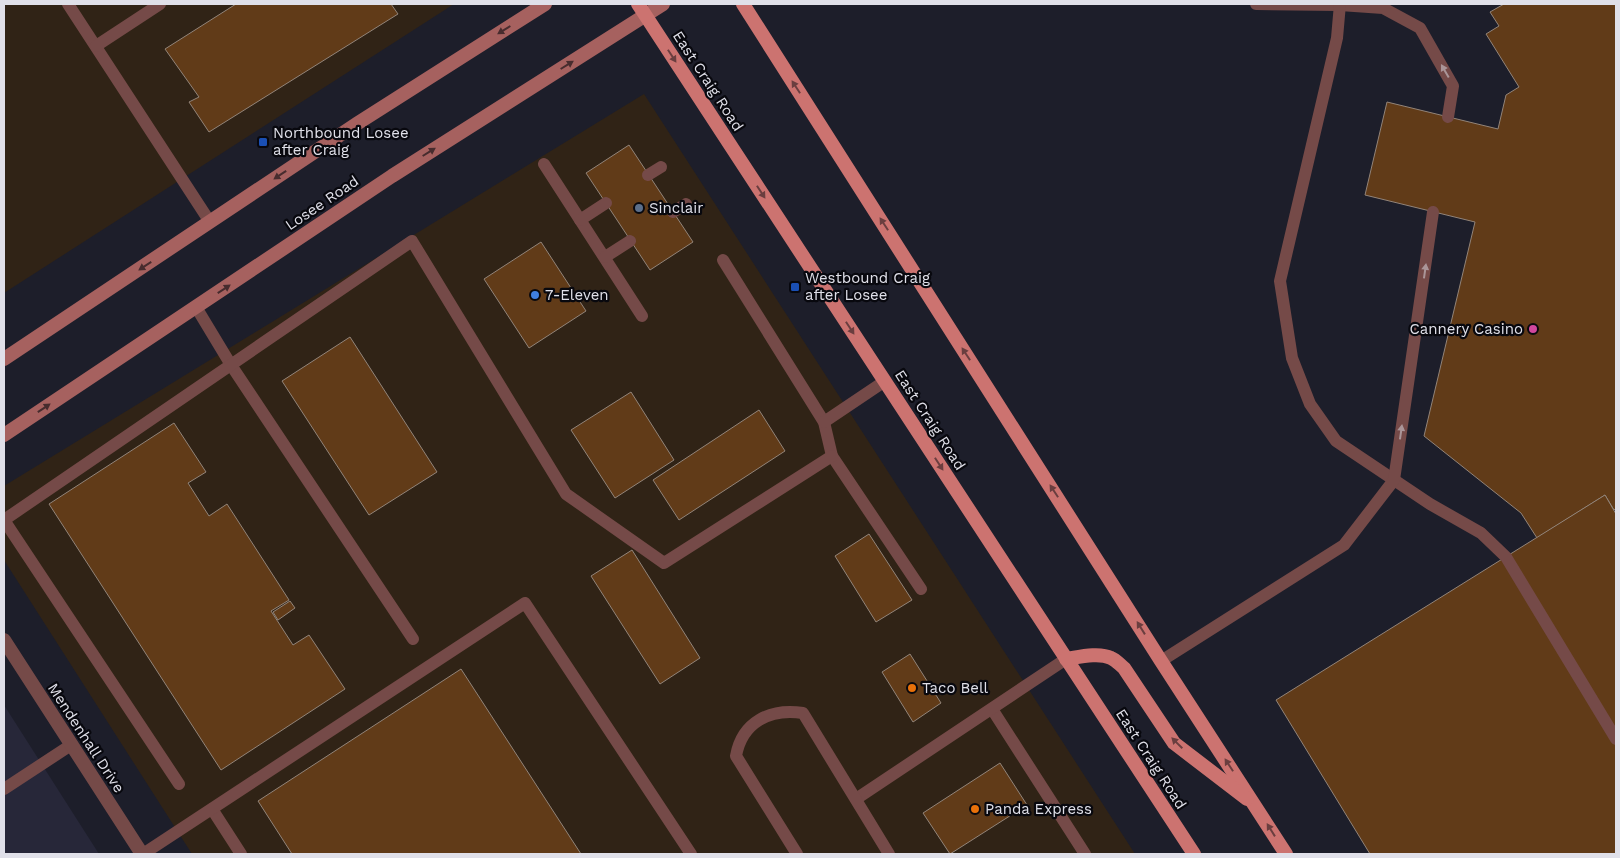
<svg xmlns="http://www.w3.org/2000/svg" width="1620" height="858" font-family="'Work Sans',sans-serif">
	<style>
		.commercial { fill: #302316 }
		.built { fill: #272739 }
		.building { fill: #613b18; stroke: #928479 }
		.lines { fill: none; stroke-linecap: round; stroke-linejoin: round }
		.service { stroke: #754a48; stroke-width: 12 }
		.minor { stroke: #754a48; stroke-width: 14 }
		.secondary { stroke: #a6615f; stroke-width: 14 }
		.primary { stroke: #cc7370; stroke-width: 14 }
		.oneway { fill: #472c2e }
		.oneway2 { fill: #6a3e3f }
		.oneway3 { fill: #aa9598 }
		.transit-dot { fill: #1a4fb4; stroke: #08080e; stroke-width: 2 }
		.service-dot { fill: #5c6f8a; stroke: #08080e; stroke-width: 2 }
		.shop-dot { fill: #3f7fe0; stroke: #08080e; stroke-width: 2 }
		.hotel-dot { fill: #d1479c; stroke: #08080e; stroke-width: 2 }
		.food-dot { fill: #e8710a; stroke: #08080e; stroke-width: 2 }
		.labels { text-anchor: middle; stroke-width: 4.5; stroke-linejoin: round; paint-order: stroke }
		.street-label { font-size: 15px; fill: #e0e0e9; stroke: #08080e }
		.poi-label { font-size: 15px; fill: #e0e0e9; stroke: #08080e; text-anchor: start }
	</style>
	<rect width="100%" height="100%" fill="#1d1e2a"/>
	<g class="commercial">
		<path d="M4 4H454L4 293Z"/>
		<path d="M644 94 1135 854H192L4 560V486Z"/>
	</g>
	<path class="built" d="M4 705 99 854H4Z"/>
	<g class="building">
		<path d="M236 4H391L398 14 209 132 189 102 199 97 165 49Z"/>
		<path d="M1504 4H1616V508L1614 510 1605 495 1537 538 1521 513 1424 436 1475 222 1365 195 1387 102 1498 129 1506 95 1519 87 1486 34 1499 26 1490 12Z"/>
		<path d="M629 145 693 242 650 270 586 173Z"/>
		<path d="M541 242 586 311 529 348 484 279Z"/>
		<path d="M350 337 437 472 369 515 282 381Z"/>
		<path d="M631 392 674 460 615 498 571 430Z"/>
		<path d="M759 410 785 451 679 520 653 480Z"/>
		<path d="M174 423 206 472 188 483 209 516 227 504 289 600 271 611 293 645 309 635 345 689 221 770 49 504Z"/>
		<path d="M1605 495 1616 514V854H1370L1276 700Z"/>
		<path d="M869 534 912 600 876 622 835 556Z"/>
		<path d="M632 550 700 658 660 684 591 576Z"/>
		<path d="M290 601 295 608 278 620 273 612Z"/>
		<path d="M910 654 941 703 913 722 882 672Z"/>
		<path d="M461 669 581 854H292L258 801Z"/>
		<path d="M1000 763 1027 805 950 854 923 813Z"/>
	</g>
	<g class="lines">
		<g class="service">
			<path d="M68 4 210 222"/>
			<path d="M1256 4 1340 5 1383 8 1420 28 1453 86 1448 117"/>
			<path d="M1340 4 1337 38 1280 281 1292 358 1310 404 1336 441 1430 504 1481 533 1506 557 1616 739"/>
			<path d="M96 46 160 4"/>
			<path d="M544 164 642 316"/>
			<path d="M648 175 661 167"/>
			<path d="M673 212 686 204"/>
			<path d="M580 220 606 203"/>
			<path d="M605 257 630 241"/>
			<path d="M723 260 824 422 832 456 921 589"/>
			<path d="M196 307 231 365 413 639"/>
			<path d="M824 422 885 381"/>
			<path d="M1161 661 1344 545 1394 480 1433 212"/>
			<path d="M992 709 1085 854"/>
			<path d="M179 784 4 520 412 241 566 494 664 563 832 456"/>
			<path d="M4 789 71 745"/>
			<path d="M856 799 1066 659"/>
			<path d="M212 809 241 854"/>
			<path d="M143 854 525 603 691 854"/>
			<path d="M797 854 736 756C742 722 770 708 803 713L889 854"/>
		</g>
		<path class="minor" d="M4 640 142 854"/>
		<g class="secondary">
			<path d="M4 359 358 123 545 4"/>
			<path d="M4 435 392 176 663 4"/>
		</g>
		<g class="primary">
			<path d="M638 4 1194 854"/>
			<path d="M743 4 1161 661 1286 854"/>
			<path d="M1066 659C1079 657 1099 652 1111 658 1116 660 1120 665 1124 668L1174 743 1247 799"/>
		</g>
	</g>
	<defs><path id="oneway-solid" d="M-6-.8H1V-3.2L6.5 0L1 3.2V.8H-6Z" transform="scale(1.25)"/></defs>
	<g class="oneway">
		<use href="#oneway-solid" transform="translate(504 30) rotate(148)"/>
		<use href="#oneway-solid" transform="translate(567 65) rotate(-32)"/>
		<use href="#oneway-solid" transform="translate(429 152) rotate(-32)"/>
		<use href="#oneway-solid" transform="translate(280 175) rotate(146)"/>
		<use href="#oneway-solid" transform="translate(145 266) rotate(147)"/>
		<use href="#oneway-solid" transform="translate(224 289) rotate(-33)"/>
		<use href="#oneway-solid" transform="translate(44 408) rotate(-34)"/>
	</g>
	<g class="oneway2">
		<use href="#oneway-solid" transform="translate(672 56) rotate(57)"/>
		<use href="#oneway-solid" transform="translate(796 87) rotate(-123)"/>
		<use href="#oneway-solid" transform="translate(761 192) rotate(57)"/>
		<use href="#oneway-solid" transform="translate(884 224) rotate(-123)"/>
		<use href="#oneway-solid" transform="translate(850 328) rotate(57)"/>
		<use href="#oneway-solid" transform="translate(966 354) rotate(-123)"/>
		<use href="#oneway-solid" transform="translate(939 464) rotate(57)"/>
		<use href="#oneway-solid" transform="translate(1054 491) rotate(-123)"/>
		<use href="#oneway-solid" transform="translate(1141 628) rotate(-122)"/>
		<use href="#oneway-solid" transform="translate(1177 743) rotate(-135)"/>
		<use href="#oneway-solid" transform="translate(1229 765) rotate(-123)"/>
		<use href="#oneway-solid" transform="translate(1271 830) rotate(-122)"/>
	</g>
	<g class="oneway3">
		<use href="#oneway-solid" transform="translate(1445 71) rotate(-120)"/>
		<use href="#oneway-solid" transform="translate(1425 271) rotate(-82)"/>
		<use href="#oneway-solid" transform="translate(1401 432) rotate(-82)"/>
	</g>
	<g class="transit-dot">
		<rect x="258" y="137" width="10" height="10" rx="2.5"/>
		<rect x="790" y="282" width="10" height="10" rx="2.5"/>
	</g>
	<circle class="service-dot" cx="639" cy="208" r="5"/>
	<circle class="shop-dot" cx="535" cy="295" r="5"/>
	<circle class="hotel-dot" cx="1533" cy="329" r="5"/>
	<g class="food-dot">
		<circle cx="912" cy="688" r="5"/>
		<circle cx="975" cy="809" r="5"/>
	</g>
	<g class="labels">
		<g class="street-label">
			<text transform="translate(708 81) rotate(57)" y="5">East Craig Road</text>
			<text transform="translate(322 203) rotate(-34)" y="5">Losee Road</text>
			<text transform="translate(930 420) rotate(57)" y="5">East Craig Road</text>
			<text transform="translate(86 738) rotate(57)" y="5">Mendenhall Drive</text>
			<text transform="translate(1151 759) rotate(57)" y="5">East Craig Road</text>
		</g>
		<g class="poi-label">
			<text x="273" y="138">Northbound Losee<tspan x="273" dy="17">after Craig</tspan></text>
			<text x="649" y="213">Sinclair</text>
			<text x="805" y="283">Westbound Craig<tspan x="805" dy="17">after Losee</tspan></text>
			<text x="545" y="300">7-Eleven</text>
			<text x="1523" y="334" text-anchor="end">Cannery Casino</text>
			<text x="922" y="693">Taco Bell</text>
			<text x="985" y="814">Panda Express</text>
		</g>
	</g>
	<rect width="1620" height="858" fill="none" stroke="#e0e0e9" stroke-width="10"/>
</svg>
